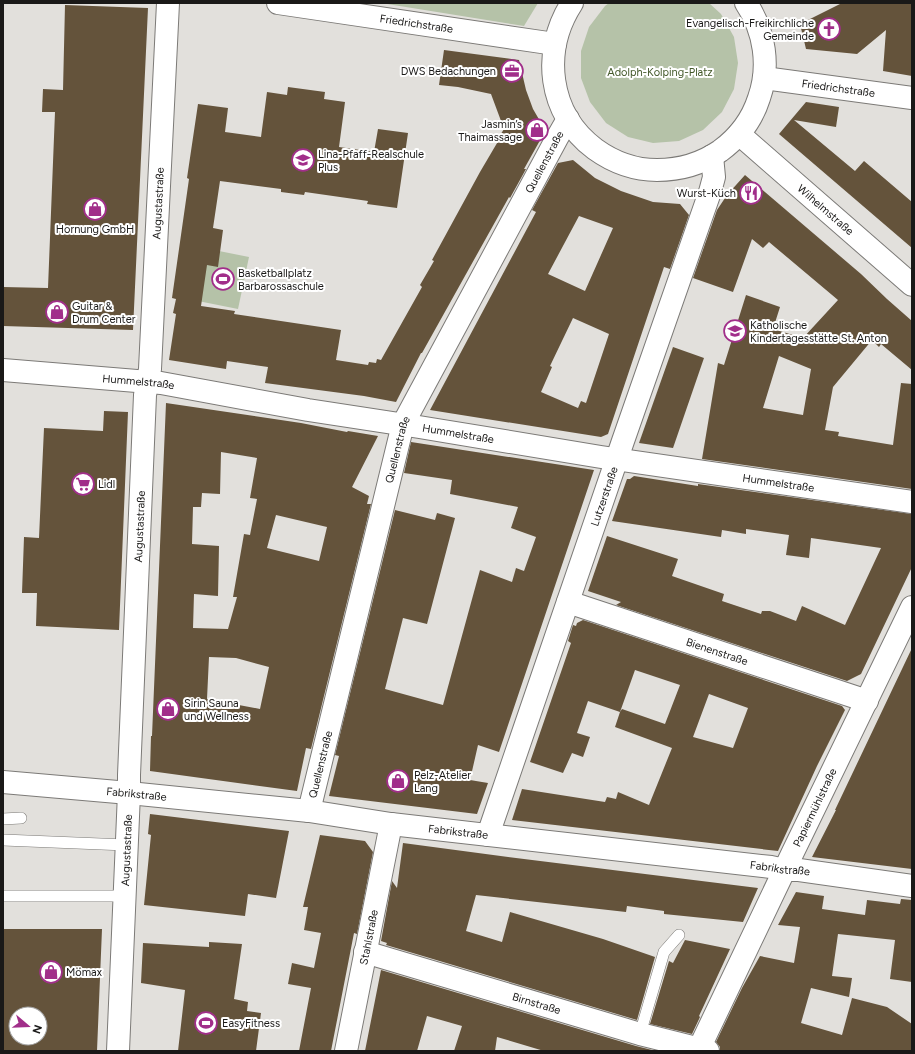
<svg xmlns="http://www.w3.org/2000/svg" width="915" height="1054" font-family="Figtree,sans-serif">
	<style>
		.green { fill: #b5c2a8 }
		.building { fill: #64533b; fill-rule: evenodd }
		.lines { fill: none; stroke-linecap: round; stroke-linejoin: round }
		.service-casing { stroke: #7c7a77; stroke-width: 12 }
		.minor-casing { stroke: #7c7a77; stroke-width: 24 }
		.service { stroke: #fff; stroke-width: 11 }
		.minor { stroke: #fff; stroke-width: 22 }
		.labels { text-anchor: middle; stroke-width: 4; stroke-linejoin: round; paint-order: stroke }
		.street-label { font-size: 11px; fill: #1a1918; stroke: #fff }
		.poi-label { font-size: 11px; fill: #1a1918; stroke: #fff; text-anchor: start }
		.park-label { font-size: 11px; fill: #44592b; stroke: #fff }
	</style>
	<rect width="100%" height="100%" fill="#e2e0dc"/>
	<g class="green">
		<path d="M381 3H538L524 26Z"/>
		<path d="M609 3H709L721 14 734 37 738 63 734 89 722 112 703 130 679 141 653 143 628 137 606 123 590 102 581 78V51L589 27 605 6Z"/>
		<path d="M209 249 249 257 238 309 198 301Z"/>
	</g>
	<g class="building">
		<path d="M842 3H912V76L883 71 886 30 857 54 806 49 800 24Z"/>
		<path d="M65 5 148 8 133 330 3 326V287L48 288 55 112H42L43 89 63 90Z"/>
		<path d="M444 50 519 60 526 90 533 109 544 128 543 135 524 169H526L510 198 509 197 422 353H421L396 402 364 396 265 383 268 367 227 361 226 369 169 360 176 314 173 313 176 299 172 298 189 179 187 178 198 104 228 108 225 132 261 137 267 92 287 95 288 87 325 92 324 99 345 102 339 147 374 152 378 129 408 133 397 208 367 204 368 201 305 192 304 195 281 192V189L220 181 213 228 223 230 218 267 207 265 201 306 235 311 234 314 341 330 336 360 368 365 369 362 376 363 377 359 381 360 422 287 420 285 434 261 432 260 480 172 500 138 499 137 504 129 491 94 458 87 439 85Z"/>
		<path d="M806 102 839 107 836 127 794 120 855 171 864 161 912 202V248L779 134Z"/>
		<path d="M573 160 595 178 621 191 653 202 680 204 689 215 670 269 664 267 608 434 601 437 430 410 536 212 532 210 558 163ZM579 216 613 228 585 291 548 274ZM573 318 609 334 586 403 581 401 578 408 541 392 552 367 550 366Z"/>
		<path d="M745 175 861 274 887 299 912 321V370L881 344 879 347 872 340 833 387 825 430 839 432 838 436 893 445 901 383 912 384V489L702 459 718 363 724 365 746 295 780 307 773 329 803 338 838 300 769 242 763 248 752 239 733 292 693 278 717 210 727 195ZM779 356 811 369 803 415 763 408Z"/>
		<path d="M673 347 704 358 673 448 639 443Z"/>
		<path d="M166 403 301 423 347 432 348 431 378 436 352 487 369 496 367 504H371L311 749 306 748 297 791 150 771 151 736H152ZM221 452 257 458 250 498 257 499 250 535 244 534 233 597H237L228 629 193 628 194 594 218 596 219 546 192 544 193 507H201L202 493 220 494ZM276 515 327 527 319 561 267 548ZM209 657 236 658 269 667 260 709 207 699Z"/>
		<path d="M104 411 128 412 119 630 36 626 37 593H22L24 537 39 538 44 428 103 431Z"/>
		<path d="M411 442 594 470 499 752 478 745 470 780 488 783 477 814 329 796 339 756 335 755 395 510 435 520 437 513 455 518 427 624 403 618 385 689 443 705 480 570 512 582 516 568 524 571 536 537 511 528 518 507 450 494 452 480 404 473Z"/>
		<path d="M634 476 698 486V484L912 514V567L861 674 847 681 616 605 621 602 588 591 607 536 678 559 672 576 724 594 722 601 761 614 762 611H770L796 621 802 606 845 625 881 548 811 538 809 558 786 555 789 535 746 529V534L722 530 721 537 612 521 627 479H630Z"/>
		<path d="M583 620 842 706 845 710 817 766 778 851 512 820 522 789 605 802 607 797 616 799 618 792 649 805 672 748 615 727 620 712 588 701 577 733 590 737 583 757 572 753 563 773 530 762 571 643 568 641 573 625 576 626 577 623ZM635 670 680 685 665 724 622 709 620 712ZM709 694 748 708 733 748 693 737Z"/>
		<path d="M912 648V869L812 857 836 810H835Z"/>
		<path d="M150 814 289 831 276 898 248 894 245 916 144 905 151 835 148 834Z"/>
		<path d="M320 835 365 841 373 852 357 934 354 933 331 1051H299L311 988 288 984 292 963 314 968 321 933 304 930 308 907H303Z"/>
		<path d="M403 843 524 859 758 888 743 922 664 914V911L627 906 626 912 476 895 466 931 502 942 510 912 603 939 655 957 637 1020 386 945 387 943 381 941 392 881 397 888Z"/>
		<path d="M796 892 824 896 822 909 865 915 867 900 900 904 901 899 912 900V982L890 979 895 940 838 934 832 976 852 978 849 997 811 988 801 1023 842 1035 852 998 887 1007 912 1024V1051H720V1047L716 1042 742 988 760 956 794 963 800 927 778 925Z"/>
		<path d="M3 929H102L97 1051H3ZM16 1014H40V1038H16Z"/>
		<path d="M685 940 730 949 699 1016 700 1017 692 1034 650 1024 669 961 673 963Z"/>
		<path d="M209 942 242 944 234 999 248 1002 247 1011 261 1013 256 1051H178L185 990 141 983 143 943 209 947Z"/>
		<path d="M381 970 636 1046 656 1051H544L497 1037 495 1051H454L462 1026 427 1016 417 1051H365Z"/>
	</g>
	<g class="lines">
		<g class="service-casing">
			<g id="service">
				<path d="M3 819 21 818"/>
				<path d="M3 840 126 845"/>
				<path d="M3 896H124"/>
				<path d="M640 1034 664 952 679 935"/>
			</g>
		</g>
		<g class="minor-casing">
			<g id="minor">
				<path id="s1" d="M278 3 555 44"/>
				<path d="M572 3C541 51 548 114 595 149 613 162 635 170 657 170 680 170 701 164 720 151 738 138 752 120 759 98 770 67 765 31 746 3"/>
				<path id="s2" d="M764 78 912 98"/>
				<path id="s3" d="M739 134 912 285"/>
				<path id="s4" d="M3 370 161 383 308 410 419 427 601 457 912 502"/>
				<path id="s5" d="M568 602 867 701"/>
				<path id="s6" d="M3 782 129 793 309 811 391 824 771 867 785 870H799L912 886"/>
				<path id="s7" d="M309 811 403 424 557 138 568 119"/>
				<path id="s8" d="M488 835 623 441 710 192 714 177 712 156"/>
				<path id="s9" d="M365 952 640 1034 708 1051"/>
				<path id="s10" d="M118 1051 129 793V775L145 395 150 369 168 3"/>
				<path id="s11" d="M346 1051 391 824"/>
				<path id="s12" d="M698 1051 793 852 912 607"/>
			</g>
		</g>
		<use href="#service" class="service"/>
		<use href="#minor" class="minor"/>
	</g>
	<defs>
		<g id="church-ring" transform="scale(1.15)"><circle r="9.5" fill="#fff" stroke="#a12e8a" stroke-width="1.5"/><path d="M-1.2-6h2.4v3.5h3.3v2.4h-3.3V6h-2.4V-.1h-3.3v-2.4h3.3Z" fill="#a12e8a"/></g>
		<g id="office-ring" transform="scale(1.15)"><circle r="9.5" fill="#fff" stroke="#a12e8a" stroke-width="1.5"/><path d="M-6-3h4V-5.5h4V-3h4V5H-6ZM-1-4.5V-3h2v-1.5ZM-6 0V1H6V0Z" fill="#a12e8a"/></g>
		<g id="shop-ring" transform="scale(1.15)"><circle r="9.5" fill="#fff" stroke="#a12e8a" stroke-width="1.5"/><path d="M-5-2.5h2.3a2.7 3.5 0 0 1 5.4 0H5L5.5 6h-11ZM-1.5-2.5h3a1.5 2.3 0 0 0-3 0Z" fill="#a12e8a"/></g>
		<g id="school-ring" transform="scale(1.15)"><circle r="9.5" fill="#fff" stroke="#a12e8a" stroke-width="1.5"/><path d="M0-5L7-2L0 1L-7-2ZM-4 1L0 2.5L4 1V4Q0 6-4 4Z" fill="#a12e8a"/></g>
		<g id="restaurant-ring" transform="scale(1.15)"><circle r="9.5" fill="#fff" stroke="#a12e8a" stroke-width="1.5"/><path d="M-5-6h1v4h1v-4h1v4h1v-4h1v5L-1.5 .5V6h-2V.5L-5-1ZM5-6V6H3V1.5H1.5Q1.5-4 5-6Z" fill="#a12e8a"/></g>
		<g id="stadium-ring" transform="scale(1.15)"><circle r="9.5" fill="#fff" stroke="#a12e8a" stroke-width="1.5"/><path d="M0-5a6.5 5 0 1 0 0 10a6.5 5 0 1 0 0-10ZM-3.5-1.8h7v3.6h-7Z" fill="#a12e8a"/></g>
		<g id="supermarket-ring" transform="scale(1.15)"><circle r="9.5" fill="#fff" stroke="#a12e8a" stroke-width="1.5"/><path d="M-6-5.5h2.5l.6 2H6L4.5 2H-2.5L-4.4-4H-6ZM-1.5 3.2a1.3 1.3 0 1 0 .1 0ZM3 3.2a1.3 1.3 0 1 0 .1 0Z" fill="#a12e8a"/></g>
	</defs>
	<g fill-rule="evenodd">
		<use href="#church-ring" x="829" y="29"/>
		<use href="#office-ring" x="512" y="71"/>
		<use href="#shop-ring" x="537" y="130"/>
		<use href="#school-ring" x="303" y="160"/>
		<use href="#restaurant-ring" x="751" y="193"/>
		<use href="#shop-ring" x="95" y="209"/>
		<use href="#stadium-ring" x="223" y="279"/>
		<use href="#shop-ring" x="57" y="312"/>
		<use href="#school-ring" x="735" y="331"/>
		<use href="#supermarket-ring" x="83" y="484"/>
		<use href="#shop-ring" x="168" y="709"/>
		<use href="#shop-ring" x="398" y="781"/>
		<use href="#shop-ring" x="51" y="972"/>
		<use href="#stadium-ring" x="206" y="1023"/>
	</g>
	<g class="labels">
		<g class="street-label">
			<text dy="4" stroke="none"><textPath href="#s1" startOffset="140">Friedrichstraße</textPath></text>
			<text dy="4" stroke="none"><textPath href="#s2" startOffset="75">Friedrichstraße</textPath></text>
			<text dy="4" stroke="none"><textPath href="#s7" startOffset="696">Quellenstraße</textPath></text>
			<text dy="4" stroke="none"><textPath href="#s10" startOffset="849">Augustastraße</textPath></text>
			<text dy="4" stroke="none"><textPath href="#s3" startOffset="115">Wilhelmstraße</textPath></text>
			<text dy="4" stroke="none"><textPath href="#s4" startOffset="136">Hummelstraße</textPath></text>
			<text dy="4" stroke="none"><textPath href="#s4" startOffset="460">Hummelstraße</textPath></text>
			<text dy="4" stroke="none"><textPath href="#s7" startOffset="372">Quellenstraße</textPath></text>
			<text dy="4" stroke="none"><textPath href="#s4" startOffset="784">Hummelstraße</textPath></text>
			<text dy="4" stroke="none"><textPath href="#s8" startOffset="358">Lutzerstraße</textPath></text>
			<text dy="4" stroke="none"><textPath href="#s10" startOffset="525">Augustastraße</textPath></text>
			<text dy="4" stroke="none"><textPath href="#s5" startOffset="157">Bienenstraße</textPath></text>
			<text dy="4" stroke="none"><textPath href="#s7" startOffset="48">Quellenstraße</textPath></text>
			<text dy="4" stroke="none"><textPath href="#s6" startOffset="134">Fabrikstraße</textPath></text>
			<text dy="4" stroke="none"><textPath href="#s12" startOffset="270">Papiermühlstraße</textPath></text>
			<text dy="4" stroke="none"><textPath href="#s6" startOffset="458">Fabrikstraße</textPath></text>
			<text dy="4" stroke="none"><textPath href="#s10" startOffset="201">Augustastraße</textPath></text>
			<text dy="4" stroke="none"><textPath href="#s6" startOffset="782">Fabrikstraße</textPath></text>
			<text dy="4" stroke="none"><textPath href="#s11" startOffset="116">Stahlstraße</textPath></text>
			<text dy="4" stroke="none"><textPath href="#s9" startOffset="179">Birnstraße</textPath></text>
		</g>
		<g class="poi-label">
			<text x="814" y="27" text-anchor="end">Evangelisch-Freikirchliche<tspan x="814" dy="13">Gemeinde</tspan></text>
			<text x="496" y="75" text-anchor="end">DWS Bedachungen</text>
			<text x="522" y="128" text-anchor="end">Jasmin’s<tspan x="522" dy="13">Thaimassage</tspan></text>
			<text x="318" y="158">Lina-Pfaff-Realschule<tspan x="318" dy="13">Plus</tspan></text>
			<text x="736" y="197" text-anchor="end">Wurst-Küch</text>
			<text x="95" y="233" text-anchor="middle">Hornung GmbH</text>
			<text x="238" y="277">Basketballplatz<tspan x="238" dy="13">Barbarossaschule</tspan></text>
			<text x="72" y="310">Guitar &amp;<tspan x="72" dy="13">Drum Center</tspan></text>
			<text x="750" y="329">Katholische<tspan x="750" dy="13">Kindertagesstätte St. Anton</tspan></text>
			<text x="98" y="488">Lidl</text>
			<text x="184" y="707">Sirin Sauna<tspan x="184" dy="13">und Wellness</tspan></text>
			<text x="414" y="779">Pelz-Atelier<tspan x="414" dy="13">Lang</tspan></text>
			<text x="66" y="976">Mömax</text>
			<text x="222" y="1027">EasyFitness</text>
		</g>
		<g class="park-label">
			<text x="660" y="76">Adolph-Kolping-Platz</text>
		</g>
	</g>
	<rect width="915" height="1054" fill="none" stroke="#1a1918" stroke-width="8"/>
	<g transform="translate(28 1026) rotate(109)"><circle r="19" fill="#ffffff" stroke="#a3a3a3"/>
	<path d="M0-3L7 15L0 10L-7 15Z" fill="#a12e8a"/>
	<text y="-6" font-size="11" font-weight="bold" text-anchor="middle" fill="#1a1918">N</text>
	</g>
</svg>
